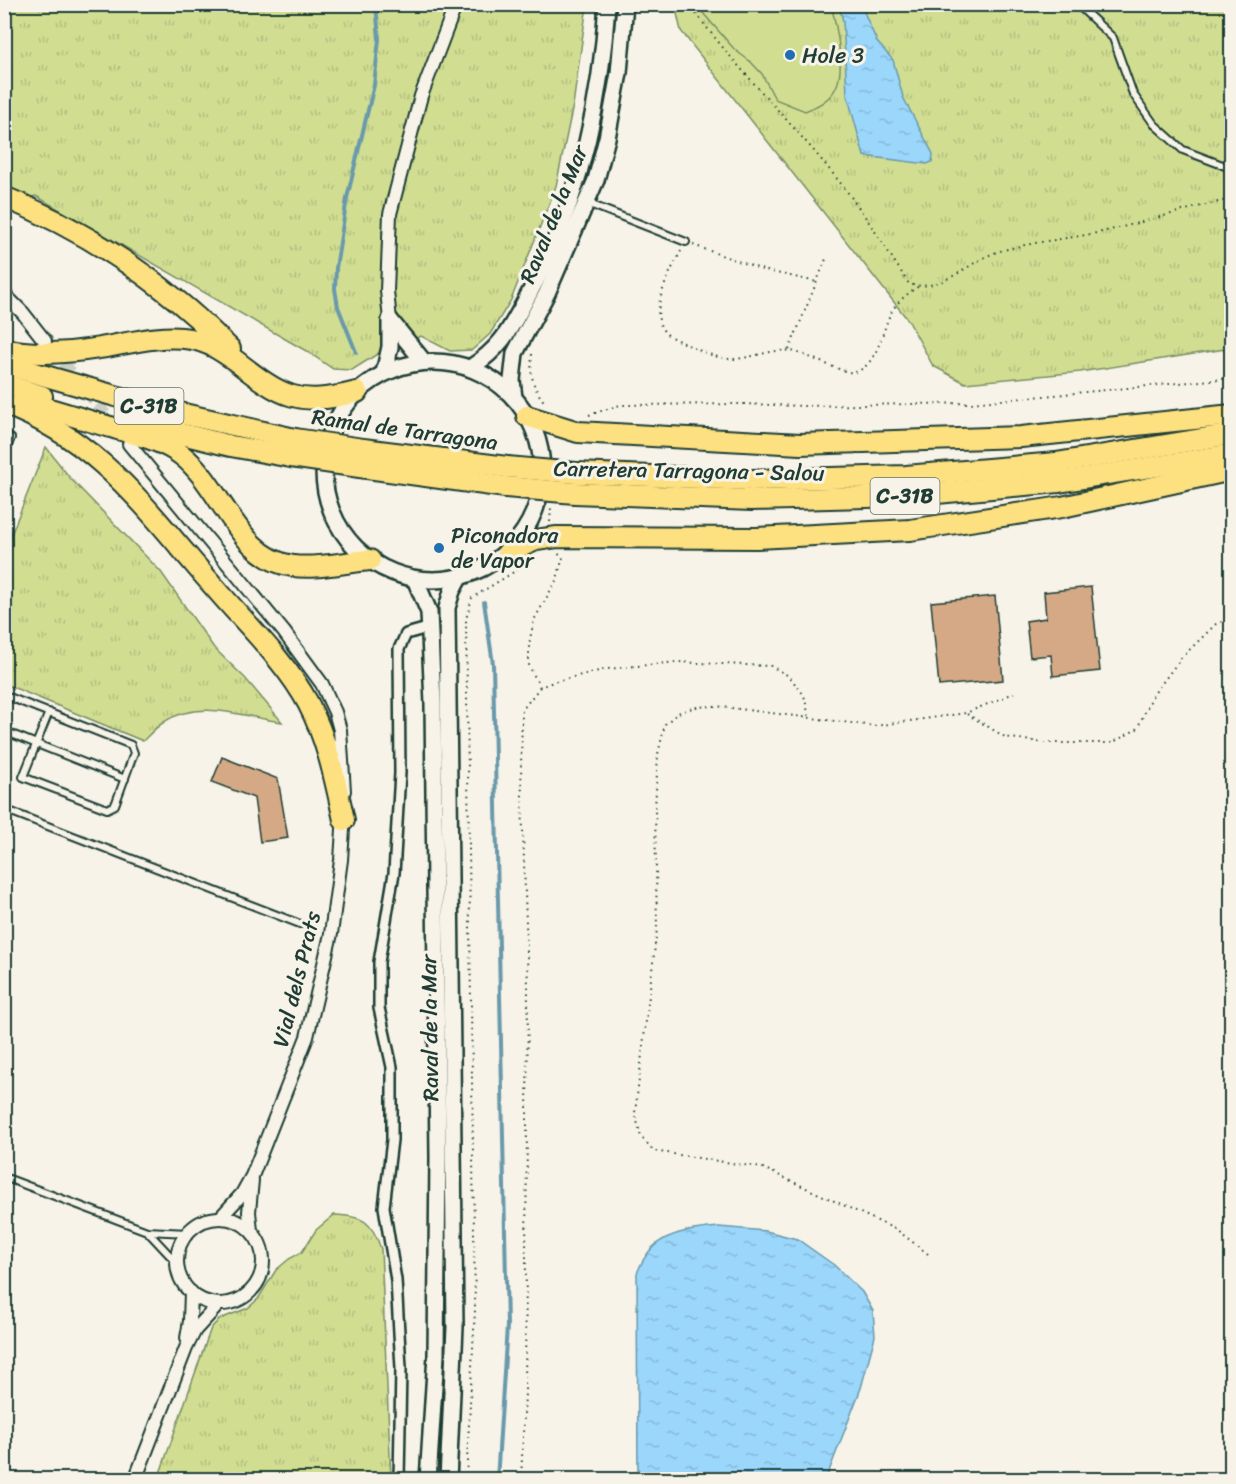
<svg xmlns="http://www.w3.org/2000/svg" width="1236" height="1484" font-family="Sriracha,sans-serif">
	<style>
		.grass { fill: url(#grass-tufts); stroke: #788e63; stroke-width: 1.5 }
		.pitch { fill: #d1de92; stroke: #788e63; stroke-width: 1.5 }
		.water { fill: url(#water-ripples); stroke: #6999ab; stroke-width: 1.5 }
		.lines { fill: none; stroke-linecap: round; stroke-linejoin: round }
		.stream { stroke: #6999ab; stroke-width: 4 }
		.building { fill: #d5a986; stroke: #1f3d34; stroke-width: 1.5 }
		.minor-tunnel { stroke: #cccfc4; stroke-width: 12; stroke-dasharray: 12 6; stroke-linecap: butt }
		.service-casing { stroke: #1f3d34; stroke-width: 10 }
		.pedestrian-casing { stroke: #1f3d34; stroke-width: 14 }
		.minor-casing { stroke: #1f3d34; stroke-width: 16 }
		.tertiary-casing { stroke: #1f3d34; stroke-width: 20 }
		.trunk-casing { stroke: #1f3d34; stroke-width: 24 }
		.path { stroke: #1f3d34; stroke-width: 2; stroke-dasharray: 1.5 4.5; stroke-linecap: butt }
		.service { stroke: #f7f3e8; stroke-width: 6 }
		.pedestrian { stroke: #f7f3e8; stroke-width: 9 }
		.minor { stroke: #f7f3e8; stroke-width: 12 }
		.tertiary { stroke: #f7f3e8; stroke-width: 15 }
		.trunk { stroke: #fde080; stroke-width: 20 }
		.trunk-bridge-casing { stroke: #1f3d34; stroke-width: 24; stroke-linecap: butt }
		.trunk-bridge { stroke: #fde080; stroke-width: 20 }
		.poi-dot { fill: #1f6fb2; stroke: #f7f3e8; stroke-width: 2 }
		.labels { text-anchor: middle; stroke-width: 6; stroke-linejoin: round; paint-order: stroke }
		.shield { fill: #f7f3e8; stroke: #60746a; stroke-width: 1.5 }
		.shield-label { font-size: 21px; font-weight: bold; fill: #1f3d34 }
		.poi-label { font-size: 22px; fill: #1f3d34; stroke: #f7f3e8; text-anchor: start }
		.street-label { font-size: 22px; fill: #1f3d34; stroke: #f7f3e8 }
	</style>
	<defs>
		<pattern id="grass-tufts" width="24" height="20" patternUnits="userSpaceOnUse" patternTransform="scale(1.5)"><rect width="24" height="20" fill="#d1de92"/><path d="M3 7l-1-3M5 7V3M7 7l1-3M15 17l-1-3M17 17v-4M19 17l1-3" fill="none" stroke="#b3bf7e"/></pattern>
		<pattern id="water-ripples" width="26" height="14" patternUnits="userSpaceOnUse" patternTransform="scale(1.5)"><rect width="26" height="14" fill="#9bd6fb"/><path d="M2 4q2-2 4 0t4 0M15 11q2-2 4 0t4 0" fill="none" stroke="#85b9d8"/></pattern>
	</defs>
	<rect width="100%" height="100%" fill="#f7f3e8"/>
	<filter id="ink" filterUnits="userSpaceOnUse"><feTurbulence type="fractalNoise" baseFrequency=".0167" numOctaves="2"/><feDisplacementMap in="SourceGraphic" scale="12" xChannelSelector="R" yChannelSelector="G"/><feConvolveMatrix kernelMatrix="1 2 1 2 8 2 1 2 1" color-interpolation-filters="sRGB"/></filter>
	<g filter="url(#ink)">
		<g class="grass">
			<path d="M4 5H587L573 105 556 186 511 300 490 334 472 350 450 351 421 336 379 353 352 370 333 369 308 352 36 196 5 203Z"/>
			<path d="M675 5H1231V348L1080 372 965 383 933 366 908 320 681 31Z"/>
			<path d="M46 447 70 478 161 572 214 648 245 678 282 722C244 717 199 698 164 722 156 727 149 735 143 741L5 684V550Z"/>
			<path d="M334 1215C363 1216 372 1221 381 1249L391 1479H158L211 1328 220 1319 248 1308 258 1299 276 1270 289 1259 302 1252 316 1230Z"/>
		</g>
		<path class="pitch" d="M696 5H831C836 24 845 66 837 85 832 99 818 106 805 111L775 99 762 74 751 62 735 50Z"/>
		<g class="water">
			<path d="M839 5H861L877 42 893 60 903 97 933 154 932 162 927 164 864 156 847 94 843 21Z"/>
			<path d="M719 1227 766 1231 797 1239 834 1265 862 1292 873 1311 875 1336 861 1388 826 1479H638L637 1273C640 1267 642 1261 646 1256 660 1232 694 1229 719 1227Z"/>
		</g>
		<g class="lines">
			<g class="stream">
				<path d="M356 352 338 307 335 289 336 268 347 198 374 85 379 39 376 4"/>
				<path d="M484 602 493 664 507 1326 497 1480"/>
			</g>
		</g>
		<g class="building">
			<path d="M1091 587 1100 671 1053 676 1051 655 1030 657 1026 621 1046 618 1044 592Z"/>
			<path d="M995 596 1003 680 939 686 931 602Z"/>
			<path d="M222 757 278 779 288 838 260 842 254 798 212 782Z"/>
		</g>
		<g class="lines">
			<path class="minor-tunnel" d="M52 349 115 426"/>
			<g class="service-casing">
				<g id="service">
					<path d="M1077 4 1113 38 1133 94 1154 124 1183 150 1225 166 1232 167"/>
					<path d="M587 203 686 242"/>
					<path d="M4 436 11 438 4 456"/>
					<path d="M4 695 131 745 134 753 115 805 107 809 23 777 49 712"/>
					<path d="M4 731 125 779"/>
					<path d="M4 809 300 924"/>
					<path d="M4 1177 147 1231 188 1233"/>
					<path d="M148 1232 177 1263"/>
				</g>
			</g>
			<g class="pedestrian-casing">
				<path id="pedestrian" d="M399 1480 401 1368 396 1280 384 1207 392 1140V1067L379 1008V962L394 873 400 773 399 649 406 634 431 627"/>
			</g>
			<g class="minor-casing">
				<g id="minor">
					<path d="M4 294 23 313 45 341"/>
					<path d="M390 320 387 291 390 214 421 96 456 4"/>
					<path d="M129 444 284 632 322 684 335 712 340 730 344 791"/>
					<path d="M220 1218 242 1194 252 1176 307 1037 331 934 341 860 344 814"/>
					<circle cx="220" cy="1261" r="43"/>
					<path d="M251 1231 249 1212 252 1180"/>
					<path d="M187 1338 190 1321 191 1292"/>
					<path d="M135 1480 186 1348 195 1330 219 1304"/>
				</g>
			</g>
			<g class="tertiary-casing">
				<g id="tertiary">
					<path d="M390 320 424 362"/>
					<circle cx="433" cy="471" r="109"/>
					<path d="M470 368C503 347 511 327 529 294 578 205 601 105 607 4"/>
					<path d="M384 373 390 347V320"/>
					<path d="M514 398 512 380 515 353 547 293 596 180 607 138 619 73 625 4"/>
					<path d="M415 579 429 612 433 704 438 1157 436 1355 428 1480"/>
					<path d="M448 1480 455 1327 447 608 452 591 459 578"/>
				</g>
			</g>
			<g class="trunk-casing">
				<g id="trunk">
					<path d="M4 197C89 232 166 284 230 349"/>
					<path d="M4 349C35 356 69 353 100 348 130 343 161 334 191 339 209 342 222 351 236 361 282 397 298 407 357 392"/>
					<path d="M4 364 157 408 295 439"/>
					<path d="M4 384 42 396"/>
					<path d="M24 401C52 410 80 418 107 426 131 433 155 438 176 451 221 480 236 559 293 566 318 569 345 562 370 560"/>
					<path d="M4 404C103 441 150 515 217 590 247 625 286 662 308 703 327 739 335 779 344 820"/>
					<path d="M527 416 578 432 800 444 1021 437 1232 415"/>
					<path d="M137 423 231 446 291 457"/>
					<path d="M363 449 507 467"/>
					<path d="M360 467 506 487"/>
					<path d="M576 473 751 480 906 476 1056 463 1232 434"/>
					<path d="M575 493 752 500 904 496 1059 482 1232 454"/>
					<path d="M508 552 536 540 557 537 757 538 910 530 1062 507 1232 470"/>
				</g>
			</g>
			<g class="path">
				<path d="M689 4C733 65 787 117 834 175 862 209 885 247 909 284 943 293 967 262 997 252 1033 241 1070 239 1106 231 1148 221 1189 208 1232 199"/>
				<path d="M693 245 763 270 817 282"/>
				<path d="M681 251C671 270 644 317 668 335 673 339 682 342 688 345 700 351 718 359 732 359 751 359 772 348 791 351 805 353 845 375 855 372 879 365 882 328 892 311 899 300 908 293 919 286"/>
				<path d="M789 350 826 259"/>
				<path d="M532 354C530 376 532 387 546 404"/>
				<path d="M589 415 620 405 742 404 803 406 970 403 1232 378"/>
				<path d="M550 522 551 507"/>
				<path d="M540 687 529 666V644L534 620 557 579 563 557 557 553"/>
				<path d="M967 714 1005 737 1045 743H1112L1137 729 1153 695 1181 658 1216 624 1232 618"/>
				<path d="M928 1254 897 1230 763 1168 654 1151 641 1137 635 1113 657 929 655 809 658 754 665 724 678 713 695 707 716 706 875 726 966 713 1014 693"/>
				<path d="M466 1480 475 1310 466 619 472 598C490 586 509 576 527 563"/>
				<path d="M521 1480 525 1393 528 987 521 767 522 710 540 687 556 681 607 669 677 662 771 666 789 676 804 695 809 717"/>
			</g>
			<use href="#service" class="service"/>
			<use href="#pedestrian" class="pedestrian"/>
			<use href="#minor" class="minor"/>
			<use href="#tertiary" class="tertiary"/>
			<use href="#trunk" class="trunk"/>
			<g class="trunk-bridge-casing">
				<g id="trunk-bridge">
					<path d="M295 439 363 449"/>
					<path d="M291 457 360 467"/>
					<path d="M507 467 576 473"/>
					<path d="M506 487 575 493"/>
				</g>
			</g>
			<use href="#trunk-bridge" class="trunk-bridge"/>
		</g>
	</g>
	<g class="poi-dot">
		<circle cx="790" cy="55" r="6"/>
		<circle cx="439" cy="548" r="6"/>
	</g>
	<g class="labels">
		<g class="shield">
			<rect x="114.5" y="388" width="69" height="36" rx="4.5"/>
			<rect x="870.5" y="478" width="69" height="36" rx="4.5"/>
		</g>
		<g class="shield-label">
			<text x="149" y="413">C-31B</text>
			<text x="905" y="503">C-31B</text>
		</g>
		<g class="poi-label">
			<text x="802" y="63">Hole 3</text>
			<text x="451" y="543">Piconadora<tspan x="451" dy="25">de Vapor</tspan></text>
		</g>
		<g class="street-label">
			<text transform="translate(553 214) rotate(-68)" y="8">Raval de la Mar</text>
			<text transform="translate(405 429) rotate(8)" y="8">Ramal de Tarragona</text>
			<text transform="translate(689 470) rotate(1)" y="8">Carretera Tarragona - Salou</text>
			<text transform="translate(296 979) rotate(-76)" y="8">Vial dels Prats</text>
			<text transform="translate(429 1028) rotate(-91)" y="8">Raval de la Mar</text>
		</g>
	</g>
	<rect width="1236" height="1484" fill="none" stroke="#f7f3e8" stroke-width="24"/>
	<rect x="12" y="12" width="1212" height="1460" fill="none" stroke="#1f3d34" stroke-width="2" filter="url(#ink)"/>
</svg>
